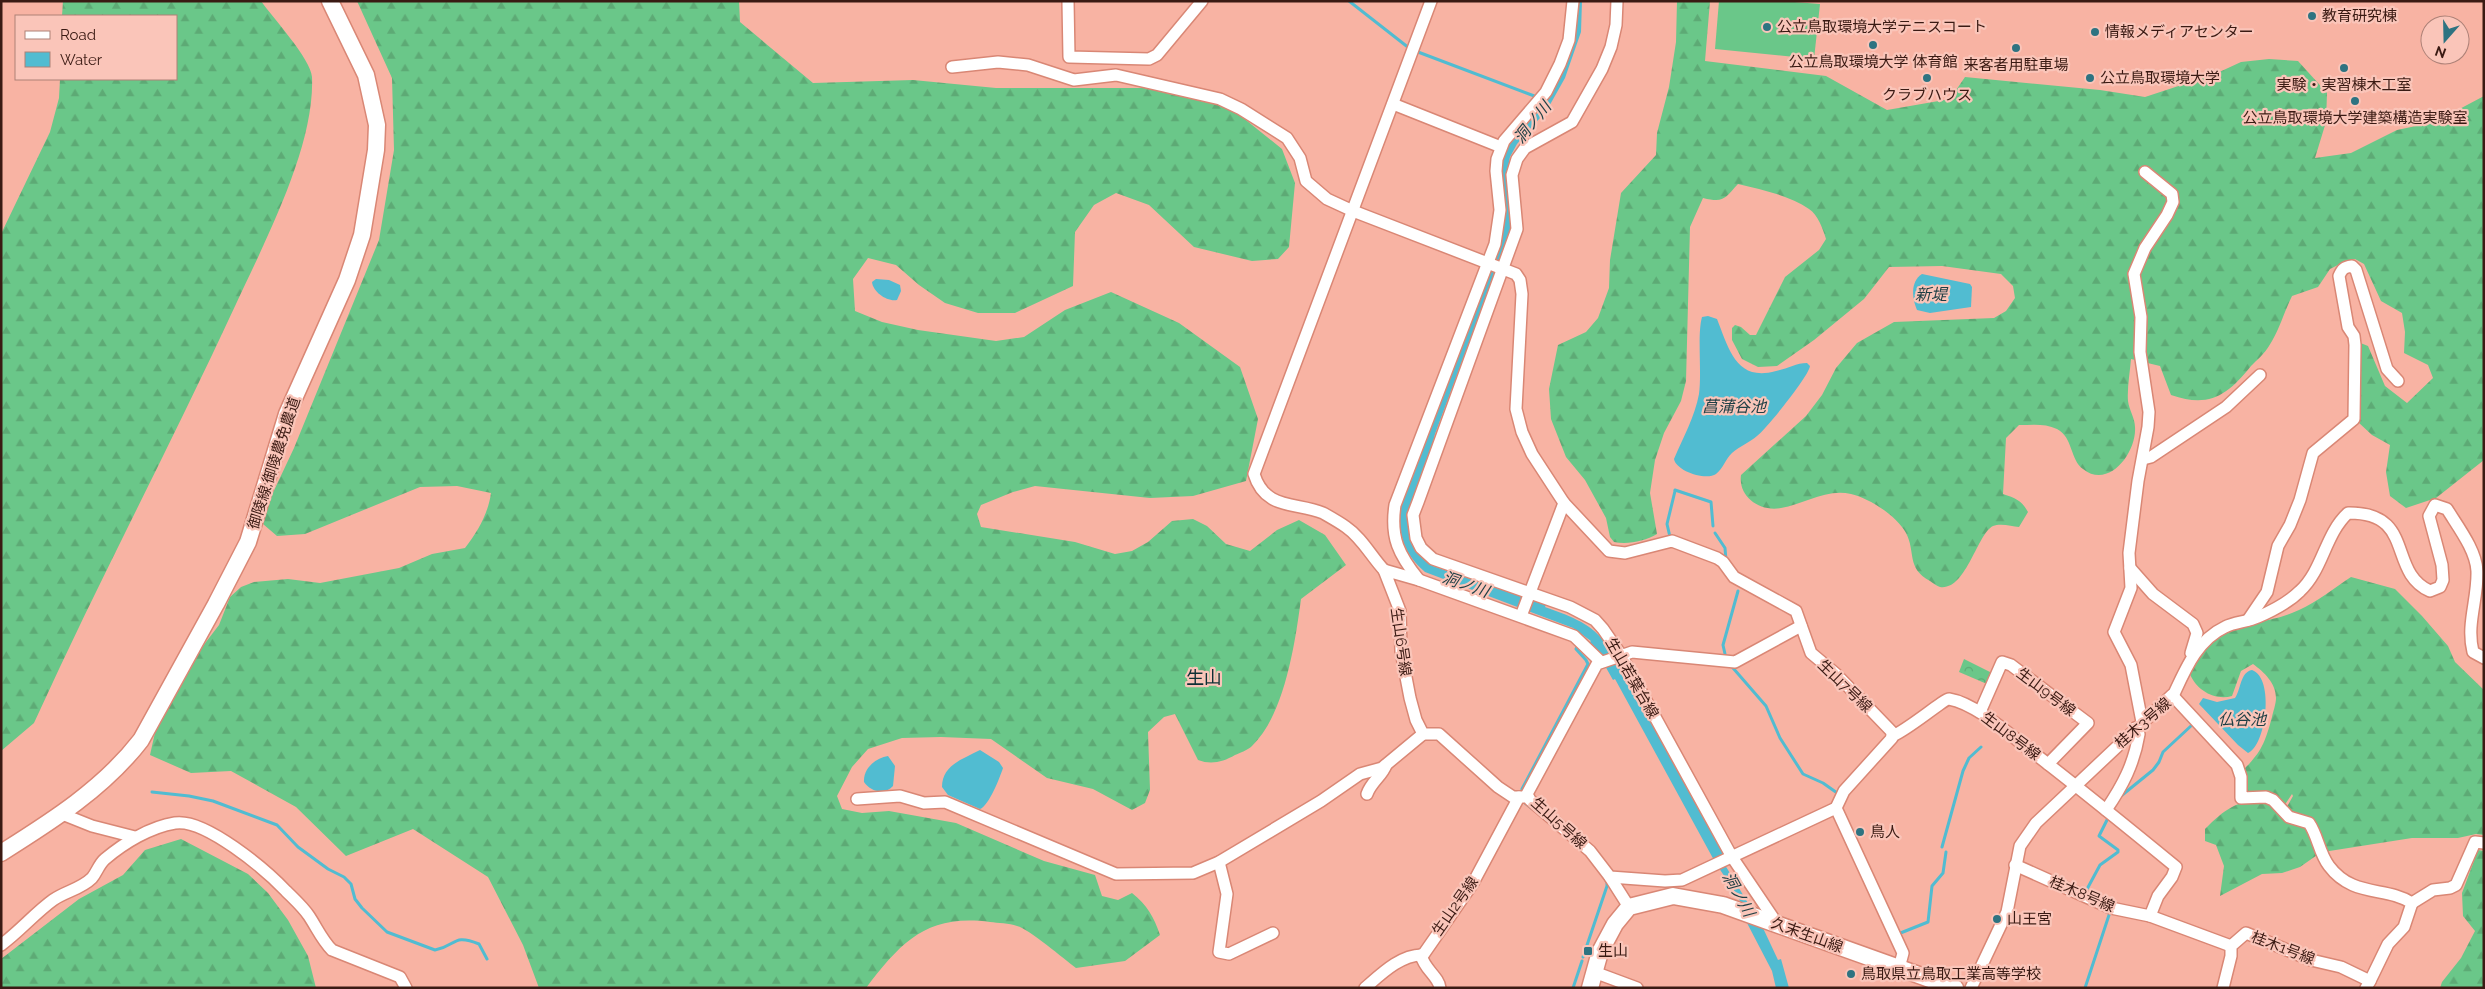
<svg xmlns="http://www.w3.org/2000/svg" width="2485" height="989" font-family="Raleway,'Noto Sans JP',sans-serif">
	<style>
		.forest { fill: url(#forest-firs) }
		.park { fill: url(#park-crowns) }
		.garden { fill: #6ac789 }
		.water { fill: #51bcd1 }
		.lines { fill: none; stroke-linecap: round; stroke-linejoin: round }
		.stream { stroke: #51bcd1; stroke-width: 3 }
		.street-casing { stroke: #d98775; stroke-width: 14 }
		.secondary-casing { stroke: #d98775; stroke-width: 19 }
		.street { stroke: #fff; stroke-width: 11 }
		.secondary { stroke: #fff; stroke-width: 16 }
		.poi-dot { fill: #2e7381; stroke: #fac5b9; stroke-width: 2 }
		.labels { text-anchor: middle; stroke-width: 4.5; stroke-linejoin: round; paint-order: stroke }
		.poi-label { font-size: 15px; fill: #3a1a13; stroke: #fac5b9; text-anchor: start }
		.street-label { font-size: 15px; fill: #3a1a13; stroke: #fac5b9 }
		.water-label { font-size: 16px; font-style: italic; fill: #1d3e44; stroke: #fac5b9 }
		.quarter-label { font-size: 18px; fill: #0d2f35; stroke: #fac5b9 }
	</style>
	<defs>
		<pattern id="forest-firs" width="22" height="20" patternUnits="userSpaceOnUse" patternTransform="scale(1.25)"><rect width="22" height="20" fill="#6ac789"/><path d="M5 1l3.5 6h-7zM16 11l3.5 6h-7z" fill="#5daa75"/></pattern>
		<pattern id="park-crowns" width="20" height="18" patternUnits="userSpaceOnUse" patternTransform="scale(1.25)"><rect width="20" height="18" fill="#6ac789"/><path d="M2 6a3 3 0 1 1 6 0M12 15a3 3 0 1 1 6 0" fill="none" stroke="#5daa75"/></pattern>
	</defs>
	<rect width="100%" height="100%" fill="#f8b3a3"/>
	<g class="forest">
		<path d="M63 1H261C273 18 311 59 312 77 315 147 265 241 236 304 171 445 98 582 34 723L1 751V234L50 132 59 98 60 79H176V16H62Z"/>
		<path d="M357 1H739L740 22 813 83 913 80 996 88H1145L1231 108 1282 149 1295 183 1289 247 1278 259 1252 261 1194 247 1149 205 1116 193 1094 205 1075 232 1073 286 1015 313H978L945 303 919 285 896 265 868 258 853 279 855 311 882 322 918 330 996 341 1024 337 1065 310 1111 292 1179 323 1240 367 1258 419 1246 481 1193 496 1150 498 1035 486 1013 492 981 505 977 514 981 527 1075 542 1115 554 1132 551 1148 542 1172 521 1193 519 1207 526 1226 544 1250 551 1277 530 1299 520 1325 535 1346 565 1301 599C1295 643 1285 714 1252 746 1248 750 1240 753 1235 755 1223 762 1211 765 1198 760L1175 714 1164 717 1148 732 1150 790 1145 803 1132 810 1093 789 1047 778 991 739 941 737 902 738 868 749 852 767 837 796 842 809 862 813 889 811 956 823 1044 861 1095 875 1102 896 1118 900 1132 893C1147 905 1154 917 1160 935L1125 961 1076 968C1064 959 1029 929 1017 926 1009 923 998 923 990 922 927 914 902 941 866 988H539L523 945 488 877 413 829 346 856 296 807 231 771 191 773 150 755 158 719 196 655 219 625 230 597 241 587 254 582 288 579 320 583 399 568 432 554 465 548C478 531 488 514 491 493L457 486 420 487 305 534 277 536 263 524 270 499 294 448 379 240 394 150 392 78Z"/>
		<path d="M1677 1H1710L1705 61 1826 76 1887 110 1950 99 1965 77 2100 90 2145 97 2215 74 2241 62 2269 59 2298 61 2327 93 2326 122 2315 158 2351 153 2397 130 2435 122 2484 96V460L2436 498 2406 508 2390 496 2386 472 2390 445 2372 435 2358 422V342L2368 346 2385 386 2407 403 2433 378 2428 365 2404 353 2405 332 2402 313 2381 301 2364 264 2355 259 2346 261 2330 269 2318 287 2292 296C2284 312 2279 331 2269 346 2265 353 2257 360 2251 366 2227 396 2209 408 2171 395L2160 366 2131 359C2130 372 2127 388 2128 401 2129 410 2135 418 2135 427 2137 452 2109 490 2083 469 2070 460 2073 437 2057 429 2045 423 2032 425 2019 425L2006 438 2003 494C2016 498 2022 501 2028 512L2019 527C2012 526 2000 523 1993 526 1977 534 1966 591 1940 587 1937 586 1933 583 1930 581 1906 568 1916 552 1906 533 1897 516 1869 498 1851 494 1827 488 1804 504 1781 508 1760 512 1738 497 1741 475L1806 416 1822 395 1836 368 1857 343 1894 322 1994 318 2006 311 2015 298 2013 286 2001 274 1942 266 1889 267 1864 299 1814 340 1777 366 1758 367 1742 359 1732 340V328L1735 325 1741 327 1750 335H1756L1785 277 1819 250 1826 239C1823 229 1818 215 1809 209 1789 195 1762 190 1738 184 1724 199 1724 203 1703 198L1690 227 1686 381 1681 401 1664 433 1655 460 1650 493 1657 534C1645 541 1628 545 1614 542L1610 537 1606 518 1585 480 1566 457 1551 419 1549 389 1558 345 1586 332 1598 318 1609 288 1610 260 1621 193 1656 155 1657 133 1669 87 1676 42Z"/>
		<path d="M2351 577 2395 589 2422 616 2448 646 2455 662 2484 690V835L2476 834 2458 838H2412L2323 852 2317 832 2284 812 2293 796 2292 794 2282 809 2274 800 2245 798 2242 771C2261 753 2265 743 2272 717 2273 712 2276 704 2276 698 2276 683 2264 672 2253 664L2241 671 2232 696C2215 701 2196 690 2190 674 2208 614 2256 631 2299 610 2317 602 2334 588 2351 577Z"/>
		<path d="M2265 799 2303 822 2320 853 2300 867 2282 873 2262 874 2220 896 2224 866 2216 845 2205 841V829C2225 809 2236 801 2265 799Z"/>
		<path d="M181 839 248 874 268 893 288 920 308 956 316 988H1V959L79 899 123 875 145 850Z"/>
		<path d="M2478 850 2484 851V988H2440L2442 982 2461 958 2475 931 2463 916 2462 893Z"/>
	</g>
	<path class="park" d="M1964 659 1992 673 1987 684 1959 672Z"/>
	<path class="garden" d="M1719 1H1782L1820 4 1814 59 1715 49Z"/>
	<g class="water">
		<path d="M1577 1H1582L1581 32 1565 78 1547 110 1517 144 1510 157 1508 167 1513 225 1435 434C1426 481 1382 528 1433 566L1546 605 1545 607C1567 615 1589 622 1604 641L1607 640 1725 857V865L1763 928 1778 960 1781 959 1789 988H1776L1772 971 1747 923 1749 921 1738 897 1715 862 1615 679 1613 680 1600 657 1589 643 1591 641 1573 628 1425 572C1404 554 1399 536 1399 509L1500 244 1505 218 1500 168 1503 150 1551 93Z"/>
		<path d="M1922 274 1970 284 1972 287 1971 307 1930 313 1917 310C1912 298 1910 282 1922 274Z"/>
		<path d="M876 279 889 280 900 285 901 291 897 300C887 302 873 292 872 282Z"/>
		<path d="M1708 316 1717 319C1729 349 1736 382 1776 371 1787 369 1796 363 1807 363L1810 366C1809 376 1767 428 1757 436 1750 442 1740 446 1732 453 1726 458 1723 469 1716 474 1706 481 1676 471 1674 459 1683 438 1695 416 1699 394 1702 372 1697 335 1702 317Z"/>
		<path d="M2252 670C2275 678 2266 746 2248 753L2238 745 2199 704 2203 698 2217 702 2235 698C2241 690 2240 672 2252 670Z"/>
		<path d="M980 750 999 762 1003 768C1000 777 989 806 980 809L948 795 942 787C942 765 963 759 980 750Z"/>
		<path d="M888 756 895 766 893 786C884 796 870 791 864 782 863 768 876 758 888 756Z"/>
	</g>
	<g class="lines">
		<g class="stream">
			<path d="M1349 1 1409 48"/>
			<path d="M1418 52 1537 97"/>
			<path d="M1675 490 1711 502 1713 526"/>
			<path d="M1715 533 1725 548 1726 560"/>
			<path d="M1670 537 1667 524 1675 491"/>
			<path d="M1725 654 1723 645 1738 591"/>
			<path d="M1733 668 1766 706 1780 738 1803 774 1823 783 1840 795"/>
			<path d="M1522 789 1588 664 1586 660 1576 649 1577 647"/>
			<path d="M152 792 189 796 213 801 277 825 298 847 328 869 344 877 351 884 355 899 362 908 387 932 435 950C457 946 452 933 479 944L487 959"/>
			<path d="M2121 796 2153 770 2159 762 2163 752 2192 725"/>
			<path d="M1525 803 1534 810"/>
			<path d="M1942 847 1963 771 1969 758 1981 747"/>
			<path d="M2086 891 2100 865 2118 852V850L2099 836 2108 818"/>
			<path d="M1898 934 1928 922 1932 886 1943 873 1946 852"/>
			<path d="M1583 957 1607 886V881"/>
			<path d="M1573 988 1582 961"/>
			<path d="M2085 988 2110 912"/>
		</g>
		<g class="street-casing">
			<g id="street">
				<path d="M1068 1 1069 57 1149 59 1157 55 1202 1"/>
				<path d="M1617 1 1616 25 1611 47 1602 69 1572 122 1525 148 1517 159 1512 175 1517 229 1418 502 1413 515 1416 538 1421 548 1433 559 1570 607 1595 620 1603 629 1621 655 1732 857 1778 925"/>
				<path d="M952 67 998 62 1028 65 1074 80 1116 75 1220 99 1241 109 1287 138 1300 158 1306 181 1327 199 1353 211 1516 274 1520 280 1522 294 1516 409 1522 432 1532 454 1564 503"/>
				<path d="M1393 104 1501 147"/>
				<path d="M2143 459 2151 457 2226 407 2260 375"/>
				<path d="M2130 568 2153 594 2193 624 2197 633 2191 653"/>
				<path d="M1384 570C1371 556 1362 538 1346 527 1339 522 1330 517 1323 513 1295 502 1265 510 1254 474L1431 1"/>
				<path d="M1419 580C1399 555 1390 538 1395 505L1495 244 1500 210 1496 171 1497 159 1504 141 1546 92 1560 64 1569 40 1573 1"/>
				<path d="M1521 616 1564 503 1609 551 1625 553 1672 541 1717 558 1723 562 1734 577 1796 611 1811 653 1836 674 1892 732V738L1844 791 1836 808 1903 953 1899 968"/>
				<path d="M2248 620 2267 592 2278 546 2290 525 2300 500 2313 453 2354 419 2355 345 2354 336 2348 327 2339 276C2342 269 2344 267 2352 266L2356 270 2387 369 2398 381"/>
				<path d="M1801 626 1735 662 1632 652 1597 664 1527 794 1530 800 1590 851 1610 877 1665 881 1682 880 1836 808"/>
				<path d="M2173 696C2185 670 2197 640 2225 627 2235 622 2247 622 2258 617 2272 611 2289 602 2300 591 2323 570 2325 534 2348 513 2416 512 2387 572 2430 591L2440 587 2443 580 2442 565 2429 516 2435 505 2447 509C2458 527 2476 550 2477 571 2478 599 2466 624 2473 652L2484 658"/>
				<path d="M1980 712 2002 662 2011 665 2088 723 2048 764"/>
				<path d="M2142 722 2131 665 2114 632 2131 588 2129 553 2138 481 2148 427 2149 412 2140 352 2141 317 2134 274 2145 248 2167 215 2173 202 2172 194 2145 172"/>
				<path d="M1892 736C1905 732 1944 699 1949 699 1974 703 2007 732 2026 747 2077 786 2126 826 2176 867L2172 877 2158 896 2150 916 2231 946"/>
				<path d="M1367 794C1371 782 1382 776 1386 765"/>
				<path d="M1528 797H1513L1498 787 1439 734H1423L1416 720 1410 698 1401 651 1400 611 1384 570 1419 580 1574 636 1601 662"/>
				<path d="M857 799 900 796 924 803 945 802 1116 874 1193 873 1219 862 1321 801 1360 774 1382 768 1423 734"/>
				<path d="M2106 810C2123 785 2134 764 2139 734L2135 728"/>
				<path d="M62 814 92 826 135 837"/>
				<path d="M1219 862 1227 894 1219 952 1229 954 1273 933"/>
				<path d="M2015 865 2111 908 2150 916"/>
				<path d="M1610 877 1629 907"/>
				<path d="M2412 903 2433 890 2450 888 2456 885 2475 842 2484 843"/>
				<path d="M1 945C20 931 35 913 53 900 66 891 81 889 92 878 97 872 99 864 105 859 124 843 150 827 175 823 205 818 266 870 286 891 294 899 303 907 309 916 317 928 322 940 332 950L400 977 406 988"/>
				<path d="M1421 955C1424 969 1439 977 1440 988"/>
				<path d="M1594 972 1637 988"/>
				<path d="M1365 988C1380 975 1401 954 1423 955L1473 883 1519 797"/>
				<path d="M1971 988 2007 912 2020 846 2036 823 2172 695 2237 765 2241 777V798L2266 797 2273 800 2289 817 2309 823C2318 836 2319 853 2329 866 2353 898 2386 886 2412 903L2404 927 2388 944 2370 981"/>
				<path d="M2223 988 2231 956V946L2246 933 2311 960 2341 967 2370 981 2366 988"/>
			</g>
		</g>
		<g class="secondary-casing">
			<g id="secondary">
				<path d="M1 853C52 821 104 788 141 740L216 604 248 542 287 414 347 280 362 235 376 150 377 125 366 75 330 1"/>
				<path d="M1590 988 1600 952 1615 924 1629 907 1673 896 1723 905 1955 988"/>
			</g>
		</g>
		<use href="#street" class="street"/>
		<use href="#secondary" class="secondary"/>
	</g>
	<g class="poi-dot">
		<circle cx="2312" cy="16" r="5"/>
		<circle cx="1767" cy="27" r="5"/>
		<circle cx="2095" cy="32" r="5"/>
		<circle cx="1873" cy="45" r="5"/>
		<circle cx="2016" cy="48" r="5"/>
		<circle cx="2344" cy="68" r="5"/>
		<circle cx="1927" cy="78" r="5"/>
		<circle cx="2090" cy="78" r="5"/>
		<circle cx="2355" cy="101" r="5"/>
		<circle cx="1860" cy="832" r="5"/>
		<circle cx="1997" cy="919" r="5"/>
		<rect x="1583" y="946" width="10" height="10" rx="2.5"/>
		<circle cx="1851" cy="974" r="5"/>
	</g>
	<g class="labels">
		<g class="poi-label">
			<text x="2322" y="21">教育研究棟</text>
			<text x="1777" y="32">公立鳥取環境大学テニスコート</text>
			<text x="2105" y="37">情報メディアセンター</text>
			<text x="1873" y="67" text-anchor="middle">公立鳥取環境大学 体育館</text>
			<text x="2016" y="70" text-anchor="middle">来客者用駐車場</text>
			<text x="2100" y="83">公立鳥取環境大学</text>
			<text x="2344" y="90" text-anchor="middle">実験・実習棟木工室</text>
			<text x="1927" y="100" text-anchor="middle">クラブハウス</text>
			<text x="2355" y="123" text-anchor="middle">公立鳥取環境大学建築構造実験室</text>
			<text x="1870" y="837">鳥人</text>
			<text x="2007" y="924">山王宮</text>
			<text x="1598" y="956">生山</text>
			<text x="1861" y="979">鳥取県立鳥取工業高等学校</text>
		</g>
		<g class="street-label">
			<text transform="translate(274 463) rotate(-72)" y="5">御陵線;御陵農免農道</text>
			<text transform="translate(1401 642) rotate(82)" y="5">生山6号線</text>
			<text transform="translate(1632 678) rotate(60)" y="5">生山若葉台線</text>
			<text transform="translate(1845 686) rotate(44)" y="5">生山7号線</text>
			<text transform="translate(2046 692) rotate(37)" y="5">生山9号線</text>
			<text transform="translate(2143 723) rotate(-41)" y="5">桂木3号線</text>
			<text transform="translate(2011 736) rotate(37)" y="5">生山8号線</text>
			<text transform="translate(1559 823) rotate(42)" y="5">生山5号線</text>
			<text transform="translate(2082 894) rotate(23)" y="5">桂木8号線</text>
			<text transform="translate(1455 906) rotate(-55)" y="5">生山2号線</text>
			<text transform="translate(1807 935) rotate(20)" y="5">久末生山線</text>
			<text transform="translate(2283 948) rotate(21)" y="5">桂木1号線</text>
		</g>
		<g class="water-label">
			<text transform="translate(1532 122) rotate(-51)" y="6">洞ノ川</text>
			<text x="1931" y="300">新堤</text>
			<text x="1734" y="412">菖蒲谷池</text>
			<text transform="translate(1466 584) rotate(19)" y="6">洞ノ川</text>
			<text x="2242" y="725">仏谷池</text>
			<text transform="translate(1739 894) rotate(61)" y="6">洞ノ川</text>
		</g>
		<g class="quarter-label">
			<text x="1204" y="684">生山</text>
		</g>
	</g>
	<rect width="2485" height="989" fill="none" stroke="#3a1a13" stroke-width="5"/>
	<rect x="15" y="15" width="162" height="65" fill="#fac5b9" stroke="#ad8177"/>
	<rect x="25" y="31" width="25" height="8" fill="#ffffff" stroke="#ad8177"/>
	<text x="60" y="40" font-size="15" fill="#3a1a13">Road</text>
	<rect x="25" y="52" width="25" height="15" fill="#51bcd1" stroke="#ad8177"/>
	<text x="60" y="65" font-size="15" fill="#3a1a13">Water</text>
	<g transform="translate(2445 40) rotate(200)"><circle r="24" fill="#fac5b9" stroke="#ad8177"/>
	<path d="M0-4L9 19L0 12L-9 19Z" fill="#2e7381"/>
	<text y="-8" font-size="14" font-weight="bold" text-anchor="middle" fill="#3a1a13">N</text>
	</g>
</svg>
